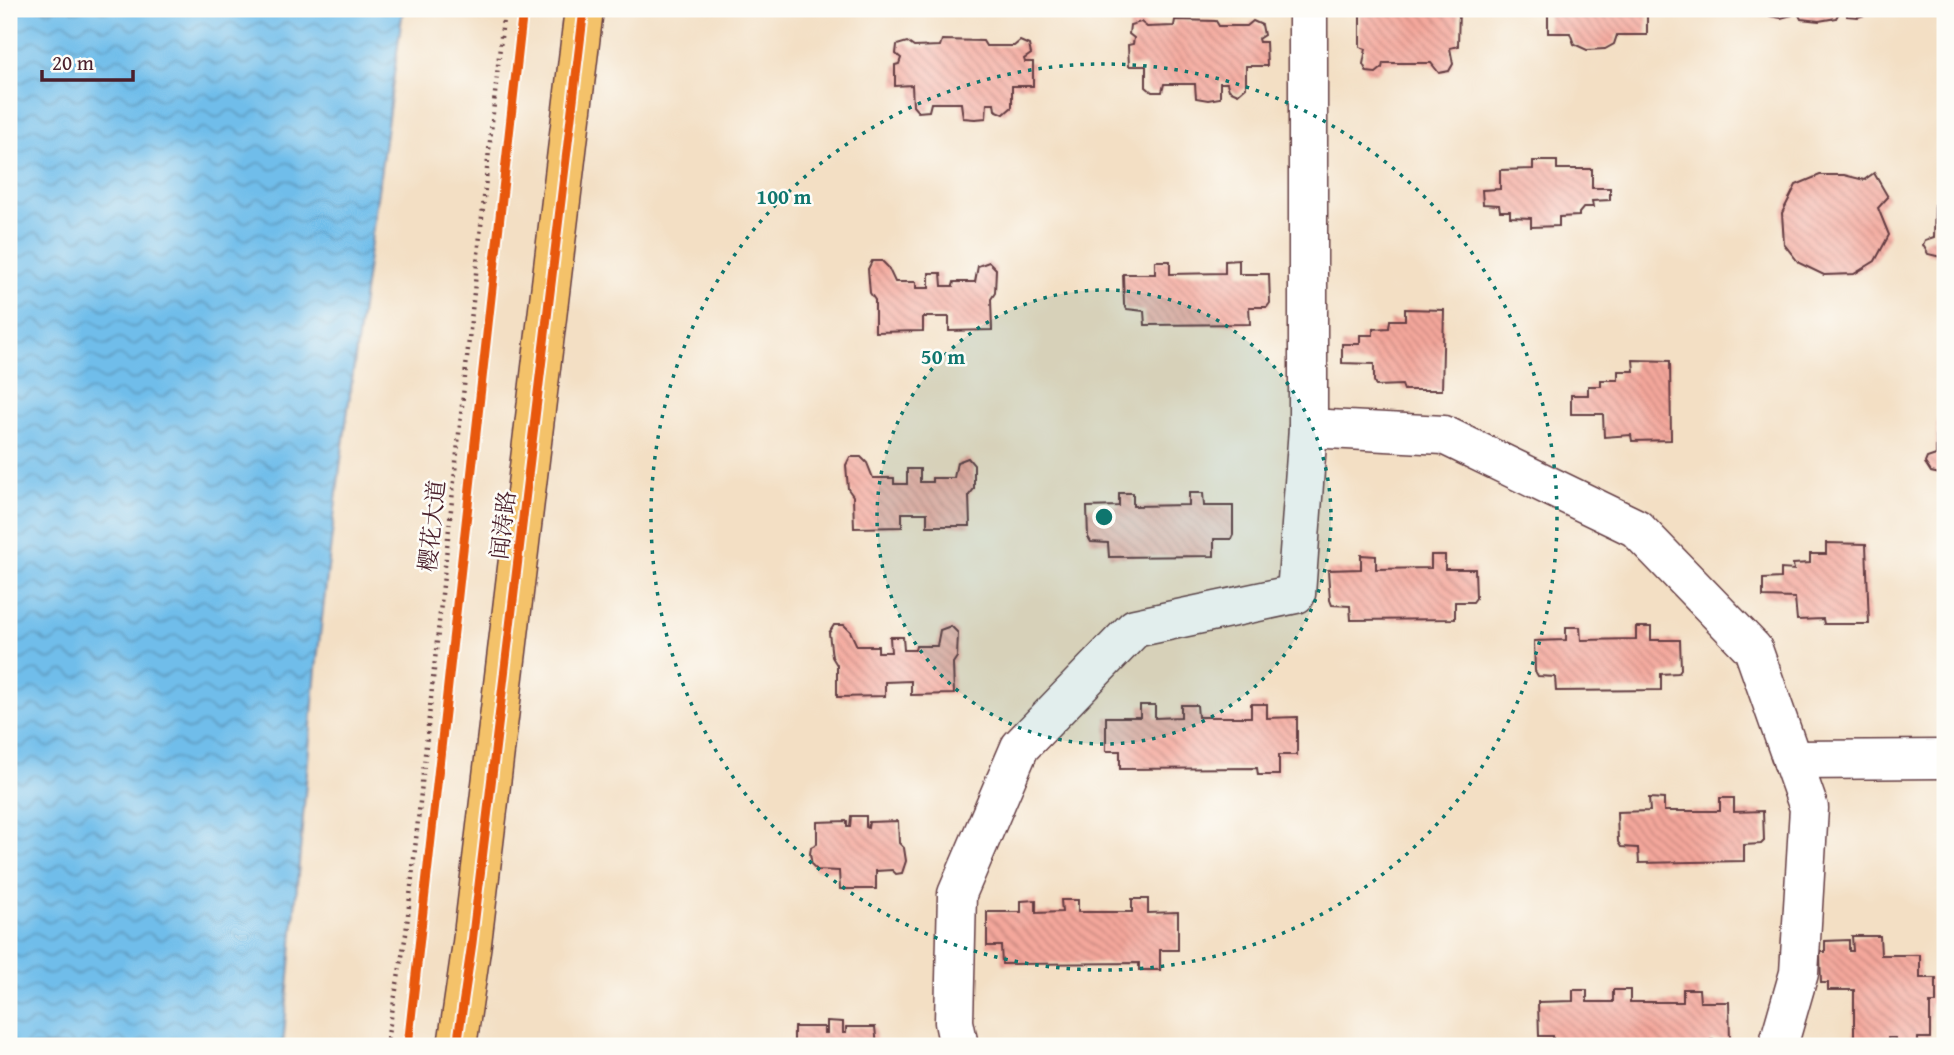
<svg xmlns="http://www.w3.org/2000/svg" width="1954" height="1055" font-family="'Gentium Book Plus','Noto Serif SC',serif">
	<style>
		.water { fill: url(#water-waves); stroke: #5d6e8a; stroke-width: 2 }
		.building { fill: url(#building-back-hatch) }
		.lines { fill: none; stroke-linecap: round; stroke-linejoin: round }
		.minor-casing { stroke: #633c42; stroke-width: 41 }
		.major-casing { stroke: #633c42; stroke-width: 41 }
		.path { stroke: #633c42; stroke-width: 4.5; stroke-dasharray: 2 5; stroke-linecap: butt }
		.minor { stroke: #fff; stroke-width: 38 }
		.major { stroke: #f4c26a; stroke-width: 38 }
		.cycleway-casing { stroke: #fdfcf7; stroke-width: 13 }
		.cycleway { stroke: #e8590c; stroke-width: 9 }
		.ring { fill: none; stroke: #0f766e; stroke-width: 3.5; stroke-dasharray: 3.5 7 }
		.labels { text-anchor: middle; stroke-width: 5; stroke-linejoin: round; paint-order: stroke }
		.street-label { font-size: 23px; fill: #4a1f2b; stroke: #fdfcf7 }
		.centre { fill: #0f766e; stroke: #fdfcf7; stroke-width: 3.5 }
		.ring-label { font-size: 21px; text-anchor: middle; font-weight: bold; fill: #0f766e; stroke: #fdfcf7; stroke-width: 5; stroke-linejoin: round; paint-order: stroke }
	</style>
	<defs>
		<pattern id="water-waves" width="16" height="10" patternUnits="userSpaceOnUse" patternTransform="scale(1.75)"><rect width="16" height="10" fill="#70bdea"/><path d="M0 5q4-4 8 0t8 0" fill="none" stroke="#5e99be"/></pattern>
		<pattern id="building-back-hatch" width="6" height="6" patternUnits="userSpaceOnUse" patternTransform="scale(1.75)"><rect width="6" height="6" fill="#f4a79b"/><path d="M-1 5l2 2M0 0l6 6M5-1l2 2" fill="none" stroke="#c8877f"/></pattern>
	</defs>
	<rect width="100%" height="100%" fill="#fdfcf7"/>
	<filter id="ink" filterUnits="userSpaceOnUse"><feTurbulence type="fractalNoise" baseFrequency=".0143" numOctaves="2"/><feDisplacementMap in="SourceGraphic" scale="14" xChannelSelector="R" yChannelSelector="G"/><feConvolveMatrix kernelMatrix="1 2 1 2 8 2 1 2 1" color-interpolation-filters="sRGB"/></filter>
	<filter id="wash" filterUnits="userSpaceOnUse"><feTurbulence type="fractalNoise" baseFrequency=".00686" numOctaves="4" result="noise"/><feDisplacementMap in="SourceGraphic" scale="28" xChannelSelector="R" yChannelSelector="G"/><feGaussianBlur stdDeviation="1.57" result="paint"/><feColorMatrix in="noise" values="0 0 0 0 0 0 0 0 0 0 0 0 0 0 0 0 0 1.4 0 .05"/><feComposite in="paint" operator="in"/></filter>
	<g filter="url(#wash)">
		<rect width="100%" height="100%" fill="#f3dfc4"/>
		<path class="water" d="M9 9H403L340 467 316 669 283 1046H9Z"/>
		<g id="blocks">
			<g class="building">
				<path d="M1360 9H1459L1458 46 1450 48 1453 64 1449 71 1439 73 1431 63H1383L1382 68 1376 73 1367 72 1363 64 1366 49 1360 47Z"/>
				<path d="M1548 9H1647V35H1617L1614 44 1605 49 1587 50 1574 44 1570 33H1548Z"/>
				<path d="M1770 9H1791L1792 15 1781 18 1770 16Z"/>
				<path d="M1796 9H1841L1836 18 1819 21 1801 19Z"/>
				<path d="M1847 9H1868V14L1858 17 1847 16Z"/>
				<path d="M1175 20 1216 21 1219 26H1247L1253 21 1262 25 1264 35 1258 39 1259 42H1266L1267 66H1246V87L1238 94 1229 90 1227 83H1220V98L1208 100 1196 98 1195 84H1164L1162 92H1152L1146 87V66H1129L1128 45 1133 44 1134 38 1129 34 1130 25 1141 22 1147 27 1174 26Z"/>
				<path d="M942 40 983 41 986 46H1014L1020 41 1029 45 1031 54 1024 59 1025 62H1033V86H1012V107L1004 114 995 110 994 103H987L986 118 975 119 963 118 961 103H931L929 111 918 112 913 106 912 85 895 86V65L899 64 901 58 896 54 897 45 907 42 914 47 940 46Z"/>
				<path d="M1533 161H1557V169H1592V188H1610V200L1592 201 1593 207H1584L1579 213V216L1559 217V226L1531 227V218L1510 217V211H1500L1499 205 1483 204 1482 190 1500 189V170L1533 169Z"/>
				<path d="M1874 173 1888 197 1878 208 1889 235 1875 261 1854 274 1824 275 1799 263 1784 244 1782 213 1796 185 1820 175H1844L1864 180Z"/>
				<path d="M1935 200H1945V258L1928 254 1923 245 1925 240 1934 237Z"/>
				<path d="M1239 260V274H1269L1270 303 1267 307H1249L1250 324 1145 325 1144 311 1127 309 1124 305 1123 274H1155V261H1170V274L1225 273V261Z"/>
				<path d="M872 261H882L888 267 895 282H916V288H929V273H941L942 286H953L954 282H975L978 266 989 262 996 269 995 293 991 299 992 330 949 331V317H923V331L875 332V300L870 293 868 269Z"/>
				<path d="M1405 309 1444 310 1442 390H1404L1402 385 1376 386 1374 381V364L1342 363V344H1360V335H1373V329L1389 328 1390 320H1405Z"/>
				<path d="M1633 360 1670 361 1671 440 1632 441 1631 435 1604 437 1603 414H1571V395H1588V386H1601V380H1618V371H1634Z"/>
				<path d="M1937 417H1945V475L1931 472 1925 463 1927 458 1936 455Z"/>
				<path d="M850 457H861L867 463 873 478H894V484H907V469H920V482H932V478H954L957 462 968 458 974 465V489L969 495 970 526H927V513H902V527L854 528 853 496 848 489 846 465Z"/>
				<path d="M1119 493H1133V506L1189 505V493H1203L1204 506H1233V535L1231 539H1214V556L1109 557 1108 543 1091 542 1088 537 1087 507 1119 506Z"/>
				<path d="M1826 543 1866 544 1869 624H1824L1823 619 1797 620 1795 598 1763 597V579L1781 578V569L1794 570 1793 564 1810 563V554H1826Z"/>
				<path d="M1361 555 1376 556V569L1431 568V555H1445V569H1475L1476 598 1473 602H1455V619L1351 620 1350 606 1332 605 1330 600 1328 570 1361 569Z"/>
				<path d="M834 625H844L850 631 857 646H878V652H891L890 637H903L904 650H915L916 646H937L940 630 951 626 958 633 957 657 953 663 954 694 911 695V681L885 682V696L837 697V665L832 657 829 633Z"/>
				<path d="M1566 627H1580L1581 640 1636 639V627H1651V640H1680L1681 669 1678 673 1661 674V690L1556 691 1555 677 1538 676 1535 671 1534 641 1566 640Z"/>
				<path d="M1251 704H1267V718L1297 717V755H1279V775H1258L1257 768 1120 769V751H1106V717H1140V705H1155V718L1181 717V705H1197L1198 717H1251Z"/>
				<path d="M1649 798 1664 799V811H1720V798H1734V812L1763 811 1764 841 1761 844 1744 845V861L1639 863 1638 848 1621 847 1618 842 1617 812 1650 811Z"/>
				<path d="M851 816H866V827L868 828 869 822 898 821 899 843 904 848 906 861 902 873 896 874 892 870 876 871V889H840L839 871 817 870 812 865 810 854 811 847 817 844V822L847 821V827H850Z"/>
				<path d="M1132 899H1148V913L1178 912V950H1160V970H1139V963L1002 964 1001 946H987V912H1021V901L1036 900V913L1062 912 1061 900H1078V912H1132Z"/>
				<path d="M1852 936H1880L1881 955H1920V978H1936V1003H1930V1038H1918V1044H1895V1038H1888V1044L1866 1045V1038H1854V990H1828V983H1821L1820 952H1825V941L1849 940V951H1853Z"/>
				<path d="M1683 989H1699L1700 1002H1729L1730 1040H1711V1046H1553V1036H1539L1538 1002 1573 1001V990H1587V1002H1613V990H1630V1002H1683Z"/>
				<path d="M827 1021 843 1022V1033H846V1027H875L877 1046H794V1027H824V1033H827Z"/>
			</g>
		</g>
	</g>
	<g filter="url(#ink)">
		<use href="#blocks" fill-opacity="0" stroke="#633c42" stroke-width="2"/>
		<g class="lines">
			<g class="minor-casing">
				<g id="minor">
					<path d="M1308 428 1444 435 1636 528 1753 649 1809 808 1799 973 1778 1046"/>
					<path d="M1792 760 1945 759"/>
					<path d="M959 1046 954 1022 957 894 1020 747 1135 628 1296 594 1308 428V9"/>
				</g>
			</g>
			<g class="major-casing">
				<path id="major" d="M457 1046 472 943 584 9"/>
			</g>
			<path class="path" d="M386 1046 406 934 504 9"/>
			<use href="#minor" class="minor"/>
			<use href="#major" class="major"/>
			<g class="cycleway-casing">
				<g id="cycleway">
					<path d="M408 1046 523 9"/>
					<path d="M457 1046 472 943 584 9"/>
				</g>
			</g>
			<use href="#cycleway" class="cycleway"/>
		</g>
	</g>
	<circle cx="1104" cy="517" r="227" fill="#0f766e" fill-opacity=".12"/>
	<g class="ring">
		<circle cx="1104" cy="517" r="227"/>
		<circle cx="1104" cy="517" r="453"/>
	</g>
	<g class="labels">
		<g class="street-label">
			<text transform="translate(503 525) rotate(-83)" y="8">闻涛路</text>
			<text transform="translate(432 526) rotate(-84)" y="8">樱花大道</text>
		</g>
	</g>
	<circle cx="1104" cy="517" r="10" class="centre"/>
	<g class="ring-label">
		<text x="784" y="204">100 m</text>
		<text x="943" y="364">50 m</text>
	</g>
	<rect width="1954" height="1055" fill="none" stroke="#fdfcf7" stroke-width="35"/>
	<path d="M42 70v10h91v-10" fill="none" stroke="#4a1f2b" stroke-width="3.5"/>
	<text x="52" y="70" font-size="21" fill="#4a1f2b" stroke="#fdfcf7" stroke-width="5" paint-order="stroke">20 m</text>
</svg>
